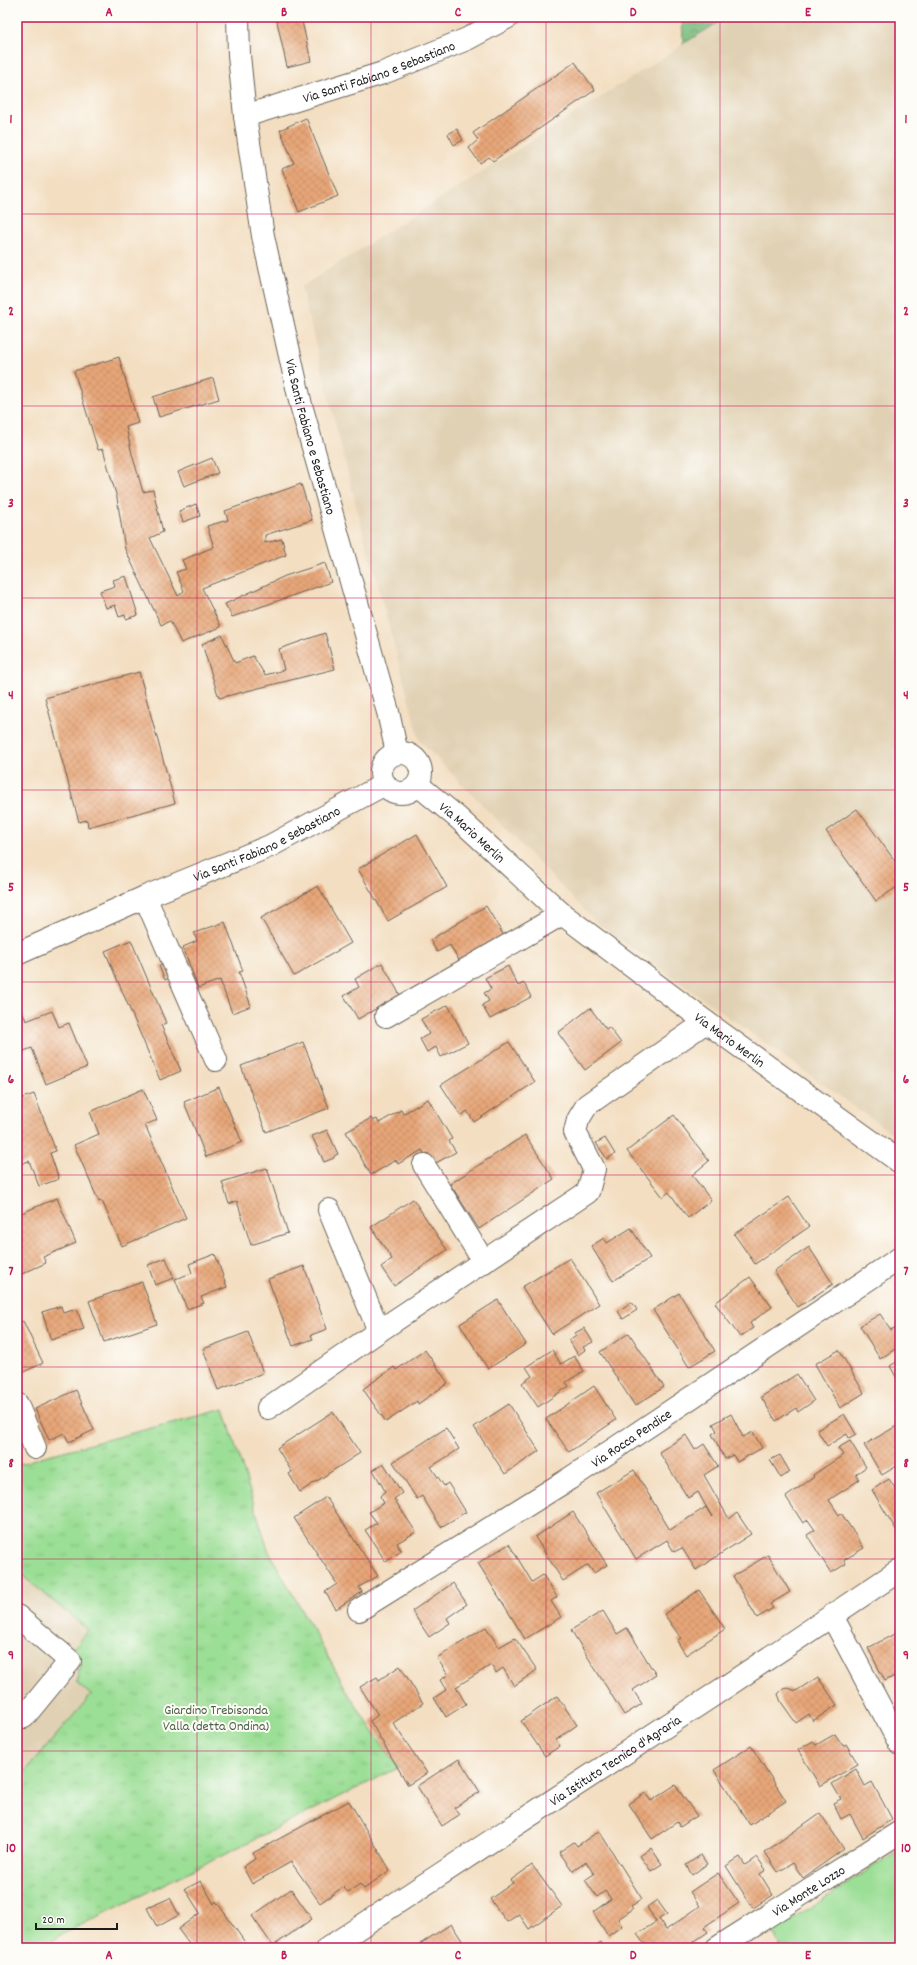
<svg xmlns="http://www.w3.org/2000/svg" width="917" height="1965" font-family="Dekko,sans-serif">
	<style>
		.built { fill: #e1d1b4 }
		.grass { fill: url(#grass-tufts); stroke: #5c7d58 }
		.forest { fill: url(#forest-crowns); stroke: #4c6c4d }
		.garden { fill: #9bde95; stroke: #5c7d58 }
		.building { fill: url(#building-cross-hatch) }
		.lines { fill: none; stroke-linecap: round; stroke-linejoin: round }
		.minor-casing { stroke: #676056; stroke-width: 24 }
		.minor { stroke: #fff; stroke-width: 22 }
		.grid { fill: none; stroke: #c2185b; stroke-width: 1; stroke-opacity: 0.55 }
		.labels { text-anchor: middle; stroke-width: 4; stroke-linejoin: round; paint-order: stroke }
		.street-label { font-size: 14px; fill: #1c1c1c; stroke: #fdfcf7 }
		.park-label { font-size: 14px; fill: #486046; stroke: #fdfcf7 }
		.neatline { fill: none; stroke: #c2185b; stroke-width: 1.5 }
		.grid-label { font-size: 13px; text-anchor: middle; font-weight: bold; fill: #c2185b }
	</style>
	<defs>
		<pattern id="grass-tufts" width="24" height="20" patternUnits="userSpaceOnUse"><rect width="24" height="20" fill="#9bde95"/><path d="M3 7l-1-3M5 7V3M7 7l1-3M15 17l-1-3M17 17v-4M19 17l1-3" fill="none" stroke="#85be80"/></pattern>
		<pattern id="forest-crowns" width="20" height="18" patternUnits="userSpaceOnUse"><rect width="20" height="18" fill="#7cbd7e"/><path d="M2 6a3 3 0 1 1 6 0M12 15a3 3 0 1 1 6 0" fill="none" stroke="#659966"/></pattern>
		<pattern id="building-cross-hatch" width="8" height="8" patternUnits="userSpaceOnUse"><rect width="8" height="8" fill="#e7a678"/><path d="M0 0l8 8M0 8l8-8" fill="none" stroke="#c68e67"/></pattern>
	</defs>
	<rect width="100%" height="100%" fill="#fdfcf7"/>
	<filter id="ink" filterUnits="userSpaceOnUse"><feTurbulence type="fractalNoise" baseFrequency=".025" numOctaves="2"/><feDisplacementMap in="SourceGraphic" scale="8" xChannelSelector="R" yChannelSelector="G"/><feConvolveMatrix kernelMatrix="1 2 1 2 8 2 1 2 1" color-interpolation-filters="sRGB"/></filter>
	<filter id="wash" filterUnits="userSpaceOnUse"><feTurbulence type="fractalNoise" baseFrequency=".012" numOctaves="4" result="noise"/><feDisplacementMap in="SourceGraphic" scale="16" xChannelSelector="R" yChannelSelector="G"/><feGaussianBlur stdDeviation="0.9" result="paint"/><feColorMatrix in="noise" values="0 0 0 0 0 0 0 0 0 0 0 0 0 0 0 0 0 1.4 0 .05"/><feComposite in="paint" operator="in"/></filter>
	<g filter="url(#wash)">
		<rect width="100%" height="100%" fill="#f3dec1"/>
		<g class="built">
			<path d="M727 17H900V1139L598 924 420 741 357 509 301 287Z"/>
			<path d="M17 1571 88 1630 74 1647 81 1665 76 1682 91 1695 17 1781Z"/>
		</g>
		<path class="grass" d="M224 1409 269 1552 351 1698 398 1768 61 1935 43 1948H17V1781L91 1695 76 1682 81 1665 74 1647 88 1630 17 1571V1465L41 1457Z"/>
		<path class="forest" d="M682 17H727L683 44Z"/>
		<path class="garden" d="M900 1849V1948H781L773 1932Z"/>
		<g id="blocks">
			<g class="building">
				<path d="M276 17H301L311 61 287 67Z"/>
				<path d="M575 62 595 90 493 161 489 157 480 163 469 148 478 140 473 133Z"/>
				<path d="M306 118 338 196 299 212 282 169 294 163 280 130Z"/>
				<path d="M457 129 463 140 454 145 448 134Z"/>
				<path d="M119 357 138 423 126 427 132 454 143 492 153 490 163 532 150 538 178 596 184 591 176 572 186 569 182 560 214 547 207 526 228 520 225 511 301 484 312 520 265 535V543L282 539 286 555 202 588 221 627 181 643 170 621 161 625 125 549 117 498 103 449 98 450 74 371Z"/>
				<path d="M213 378 219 399 159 417 153 397Z"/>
				<path d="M212 458 218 473 184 486 178 472Z"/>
				<path d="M196 504 200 516 183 522 179 511Z"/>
				<path d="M325 563 331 582 232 617 225 604 285 576Z"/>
				<path d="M126 576 138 615 126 619 125 615 119 617 115 605 106 608 100 591 115 586 113 580Z"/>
				<path d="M325 633 335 669 219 698 202 644 222 635 235 663 253 656 265 675 284 670 279 649Z"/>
				<path d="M139 672 175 803 88 827 87 820 79 822 45 698Z"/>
				<path d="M857 809 900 868V885L876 901 826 831Z"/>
				<path d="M417 834 447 887 388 921 358 869Z"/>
				<path d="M318 886 351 943 294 976 261 918Z"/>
				<path d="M486 906 504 936 460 962 450 945 437 952 430 940Z"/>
				<path d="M225 922 243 971 239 972 251 1006 232 1013 220 980 198 988 183 947 197 941 194 933Z"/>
				<path d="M131 940 166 1023 161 1025 181 1071 160 1080 105 951Z"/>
				<path d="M169 962 174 976 165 980 159 966Z"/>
				<path d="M382 963 400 995 358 1019 344 996 359 987 355 979Z"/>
				<path d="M508 966 518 986 524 983 531 997 490 1019 482 1005 489 1001 484 993 491 989 485 978Z"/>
				<path d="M448 1005 468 1043 441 1057 436 1047 427 1052 420 1039 429 1034 421 1019Z"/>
				<path d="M590 1008 606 1029 609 1027 621 1043 585 1070 558 1033Z"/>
				<path d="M52 1011 59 1027 69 1023 87 1067 46 1084 32 1048 21 1052 17 1043V1016L23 1013 26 1021Z"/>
				<path d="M303 1042 329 1108 266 1132 241 1066Z"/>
				<path d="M509 1042 535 1082 474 1122 467 1111 461 1116 441 1085Z"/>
				<path d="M219 1087 242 1142 206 1157 184 1102Z"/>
				<path d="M143 1089 157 1120 145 1125 186 1218 122 1246 102 1201 99 1202 74 1145 99 1134 90 1112Z"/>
				<path d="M34 1094 56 1151 50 1153 59 1179 39 1186 29 1161 17 1165V1100Z"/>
				<path d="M428 1099 452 1139 449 1141 456 1152 434 1164 428 1153 425 1155 422 1150 398 1164 396 1160 371 1175 346 1132 371 1118 373 1121 377 1119 379 1123 401 1110 403 1114Z"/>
				<path d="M674 1115 709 1161 692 1175 711 1200 688 1218 669 1192 663 1197 627 1151Z"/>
				<path d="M327 1130 338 1154 334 1156V1158L324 1162 312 1136Z"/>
				<path d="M525 1135 554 1179 479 1229 450 1184Z"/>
				<path d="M605 1138 615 1154 607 1159 596 1143Z"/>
				<path d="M267 1168 288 1233 251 1245 237 1201 229 1204 222 1182Z"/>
				<path d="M789 1197 809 1227 755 1264 734 1234Z"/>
				<path d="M57 1198 76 1243 43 1257 46 1263 17 1276V1215Z"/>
				<path d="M413 1199 447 1250 394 1286 381 1267 392 1259 371 1227Z"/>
				<path d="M631 1228 650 1258 613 1281 591 1246 604 1238 607 1243Z"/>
				<path d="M809 1247 833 1284 798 1307 774 1271Z"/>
				<path d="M215 1254 227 1287 201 1297 204 1303 187 1309 175 1279 192 1273 189 1264Z"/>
				<path d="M166 1258 174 1278 155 1285 148 1265Z"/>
				<path d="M570 1258 599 1304 552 1334 522 1287Z"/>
				<path d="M304 1266 327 1329 311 1335 313 1339 293 1346 268 1279Z"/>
				<path d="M750 1277 772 1307 750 1323 753 1328 740 1337 715 1303Z"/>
				<path d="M142 1282 157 1324 104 1342 89 1301Z"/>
				<path d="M679 1293 715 1351 689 1367 653 1310Z"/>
				<path d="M498 1300 526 1344 488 1369 460 1324Z"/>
				<path d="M632 1302 637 1310 623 1319 618 1311Z"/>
				<path d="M61 1306 63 1313 77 1309 84 1329 51 1340 42 1312Z"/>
				<path d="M880 1314 891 1330 896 1327 900 1332V1346L880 1359 860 1326Z"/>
				<path d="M23 1321 43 1363 19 1374 17 1368V1324Z"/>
				<path d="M584 1328 593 1342 583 1347 585 1350 578 1355 569 1340 576 1335 575 1333Z"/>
				<path d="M248 1332 263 1373 218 1390 203 1349Z"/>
				<path d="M629 1333 664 1387 635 1406 600 1352Z"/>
				<path d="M425 1350 448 1383 418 1404 417 1401 386 1422 363 1389 394 1367 396 1370Z"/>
				<path d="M552 1350 561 1364 574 1356 584 1371 566 1382 569 1386 538 1407 522 1383 532 1376 526 1367Z"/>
				<path d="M839 1350 864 1393 840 1408 815 1364Z"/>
				<path d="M900 1360V1384L890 1366Z"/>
				<path d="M797 1374 814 1401 798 1412 796 1408 776 1421 761 1397Z"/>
				<path d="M594 1386 616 1420 569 1452 546 1419Z"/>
				<path d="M76 1390 94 1430 69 1442 64 1433 49 1440 35 1409Z"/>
				<path d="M509 1404 539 1451 505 1474 474 1427Z"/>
				<path d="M333 1412 360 1453 300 1492 289 1474 292 1472 277 1448Z"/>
				<path d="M731 1414 743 1437 753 1432 762 1448 737 1462 733 1455 725 1459 712 1434 717 1431 713 1424Z"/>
				<path d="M844 1414 856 1434 849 1438 847 1434 827 1446 817 1430Z"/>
				<path d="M900 1424V1464L882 1475 864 1445Z"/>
				<path d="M446 1428 459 1449 431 1467 444 1486 448 1483 466 1512 441 1527 422 1496 417 1499 393 1462Z"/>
				<path d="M686 1435 695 1450 704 1444 718 1466 704 1475 729 1519 737 1513 751 1534 696 1570 682 1548 674 1552 667 1540 636 1559 596 1493 634 1470 670 1530 706 1507 712 1517 698 1492 688 1498 659 1452Z"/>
				<path d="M850 1441 866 1467 856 1474 859 1480 829 1500 839 1515 841 1513 864 1548 844 1560 846 1564 831 1573 807 1535 815 1530 808 1520 803 1523 786 1497 814 1477 813 1475 843 1455 838 1448Z"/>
				<path d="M780 1455 790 1472 781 1478 770 1460Z"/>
				<path d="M384 1464 402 1493 394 1499 416 1532 397 1543 401 1551 386 1562 365 1530 377 1523 369 1512 384 1503 380 1496 385 1491 373 1470Z"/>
				<path d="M889 1479 895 1488 900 1485V1531L898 1533 872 1490Z"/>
				<path d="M326 1497 378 1576 359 1587 362 1592 336 1609 325 1592 337 1584 294 1518Z"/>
				<path d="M573 1512 607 1565 594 1573 588 1565 563 1581 535 1537Z"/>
				<path d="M509 1544 532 1582 543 1575 557 1597 551 1601 561 1617 525 1639 478 1563Z"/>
				<path d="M768 1555 790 1592 770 1604 773 1608 757 1618 733 1576Z"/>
				<path d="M453 1583 467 1604 447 1618 450 1623 429 1637 412 1611Z"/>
				<path d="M699 1590 725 1629 686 1655 677 1641 681 1638 664 1614Z"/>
				<path d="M603 1611 617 1634 627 1628 656 1675 633 1690 642 1704 624 1715 571 1630Z"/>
				<path d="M486 1627 499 1647 515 1638 537 1670 514 1686 503 1668 496 1673 491 1665 456 1687 466 1704 446 1717 434 1698 446 1690 440 1680 448 1675 437 1658Z"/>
				<path d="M900 1631V1673L885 1681 868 1648Z"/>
				<path d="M400 1666 423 1703 393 1723 427 1773 408 1785 370 1721 378 1715 360 1687 377 1677 379 1680Z"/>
				<path d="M818 1677 837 1705 813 1721 809 1714 796 1723 781 1702 778 1694 783 1689 788 1688 796 1691Z"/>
				<path d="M557 1696 577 1725 556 1740 560 1746 545 1756 521 1721Z"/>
				<path d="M835 1734 843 1746 846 1744 858 1764 820 1786 798 1750 813 1741 816 1745Z"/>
				<path d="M751 1746 786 1801 750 1825 714 1770Z"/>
				<path d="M459 1759 480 1792 454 1808 459 1815 442 1826 417 1786Z"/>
				<path d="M856 1769 865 1786 872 1782 892 1819 863 1838 850 1814 841 1819 833 1803 841 1799 832 1784Z"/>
				<path d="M675 1785 697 1816 680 1827 677 1822 652 1839 629 1804 645 1793 651 1801Z"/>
				<path d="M349 1801 390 1870 364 1889 360 1884 348 1892 343 1887 320 1903 291 1862 252 1884 243 1867 255 1859 253 1853Z"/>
				<path d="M820 1813 844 1849 803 1878 793 1863 778 1872 765 1852Z"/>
				<path d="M599 1831 642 1899 631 1906 633 1909 618 1919 622 1926 608 1936 593 1912 611 1899 605 1891 597 1897 585 1880 594 1874 586 1862 573 1871 559 1852 574 1842 577 1846Z"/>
				<path d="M651 1848 662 1864 651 1871 640 1856Z"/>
				<path d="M701 1855 707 1864 692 1875 686 1865Z"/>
				<path d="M740 1857 745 1865 757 1857 766 1870 760 1874 773 1895 753 1908 726 1866Z"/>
				<path d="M532 1865 562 1906 529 1929 519 1914 507 1922 490 1899 513 1883 511 1880Z"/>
				<path d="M718 1873 739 1903 704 1927 708 1932 685 1948 676 1946 674 1948H647L637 1934 656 1922 647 1907 657 1900 667 1914 659 1919 666 1930 700 1906 690 1892Z"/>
				<path d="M201 1881 214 1904 216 1901 249 1948H192L178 1929 200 1913 185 1889Z"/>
				<path d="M291 1889 312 1919 273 1946 252 1916Z"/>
				<path d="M170 1898 179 1915 157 1927 147 1908Z"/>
				<path d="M451 1924 467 1948H415L417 1946Z"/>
				<path d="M601 1942 605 1948H591Z"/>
			</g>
		</g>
	</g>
	<g filter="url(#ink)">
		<use href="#blocks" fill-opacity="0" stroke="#676056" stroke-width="1"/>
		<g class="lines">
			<g class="minor-casing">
				<g id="minor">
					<path id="s1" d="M238 17 239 55 245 116 263 236 301 405 388 712 397 753"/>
					<path id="s2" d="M245 116 383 73 467 39 508 17"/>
					<circle cx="401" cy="773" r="20"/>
					<path id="s3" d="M418 785 458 818 562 914 706 1022 900 1162"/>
					<path d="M145 897 216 1060"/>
					<path id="s4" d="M17 954 145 897 270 846 385 784"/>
					<path d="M386 1016 562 914"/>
					<path d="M424 1165 484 1262"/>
					<path d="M329 1210 379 1331"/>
					<path d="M17 1404 35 1448"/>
					<path d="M268 1408 379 1331 588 1192 594 1169 575 1132 578 1120 587 1105 706 1022"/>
					<path id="s5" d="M359 1610 569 1479 900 1258"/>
					<path d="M17 1616 70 1661 24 1717 17 1711"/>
					<path d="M832 1616 900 1744"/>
					<path id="s6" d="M328 1948 712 1696 900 1570"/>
					<path id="s7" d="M717 1948 900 1832"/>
				</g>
			</g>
			<use href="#minor" class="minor"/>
		</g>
	</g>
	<path class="grid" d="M197 17V1948M371 17V1948M546 17V1948M720 17V1948M17 214H900M17 406H900M17 598H900M17 790H900M17 982H900M17 1175H900M17 1367H900M17 1559H900M17 1751H900"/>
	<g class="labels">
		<g class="street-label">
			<text dy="5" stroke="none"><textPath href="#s2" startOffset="141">Via Santi Fabiano e Sebastiano</textPath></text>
			<text dy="5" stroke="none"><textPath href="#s1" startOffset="427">Via Santi Fabiano e Sebastiano</textPath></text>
			<text dy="5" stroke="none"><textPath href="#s3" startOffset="72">Via Mario Merlin</textPath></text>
			<text dy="5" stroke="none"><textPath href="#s4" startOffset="273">Via Santi Fabiano e Sebastiano</textPath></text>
			<text dy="5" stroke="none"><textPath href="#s3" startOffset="403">Via Mario Merlin</textPath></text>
			<text dy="5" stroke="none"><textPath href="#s5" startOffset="322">Via Rocca Pendice</textPath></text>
			<text dy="5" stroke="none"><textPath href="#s6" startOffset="343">Via Istituto Tecnico d'Agraria</textPath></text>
			<text dy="5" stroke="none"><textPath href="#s7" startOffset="108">Via Monte Lozzo</textPath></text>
		</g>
		<g class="park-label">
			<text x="216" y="1714">Giardino Trebisonda<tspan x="216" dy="16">Valla (detta Ondina)</tspan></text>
		</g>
	</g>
	<rect width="917" height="1965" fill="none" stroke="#fdfcf7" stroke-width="44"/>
	<path d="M36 1923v6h81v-6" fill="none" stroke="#1c1c1c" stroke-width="2"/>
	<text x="42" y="1923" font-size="12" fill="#1c1c1c" stroke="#fdfcf7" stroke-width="3" paint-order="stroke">20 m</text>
	<rect x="22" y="22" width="873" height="1921" class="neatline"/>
	<g class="grid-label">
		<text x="109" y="16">A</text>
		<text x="284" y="16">B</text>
		<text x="458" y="16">C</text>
		<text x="633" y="16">D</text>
		<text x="808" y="16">E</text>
		<text x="11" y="123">1</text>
		<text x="906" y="123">1</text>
		<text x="11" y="315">2</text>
		<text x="906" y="315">2</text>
		<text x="11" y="507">3</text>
		<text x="906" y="507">3</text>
		<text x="11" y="699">4</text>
		<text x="906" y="699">4</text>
		<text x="11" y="891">5</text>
		<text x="906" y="891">5</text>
		<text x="11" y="1083">6</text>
		<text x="906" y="1083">6</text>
		<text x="11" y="1275">7</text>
		<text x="906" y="1275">7</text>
		<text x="11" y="1467">8</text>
		<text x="906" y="1467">8</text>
		<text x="11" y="1659">9</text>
		<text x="906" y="1659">9</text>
		<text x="11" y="1852">10</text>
		<text x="906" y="1852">10</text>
		<text x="109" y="1959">A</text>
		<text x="284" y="1959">B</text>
		<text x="458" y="1959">C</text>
		<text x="633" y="1959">D</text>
		<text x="808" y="1959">E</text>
	</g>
</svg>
